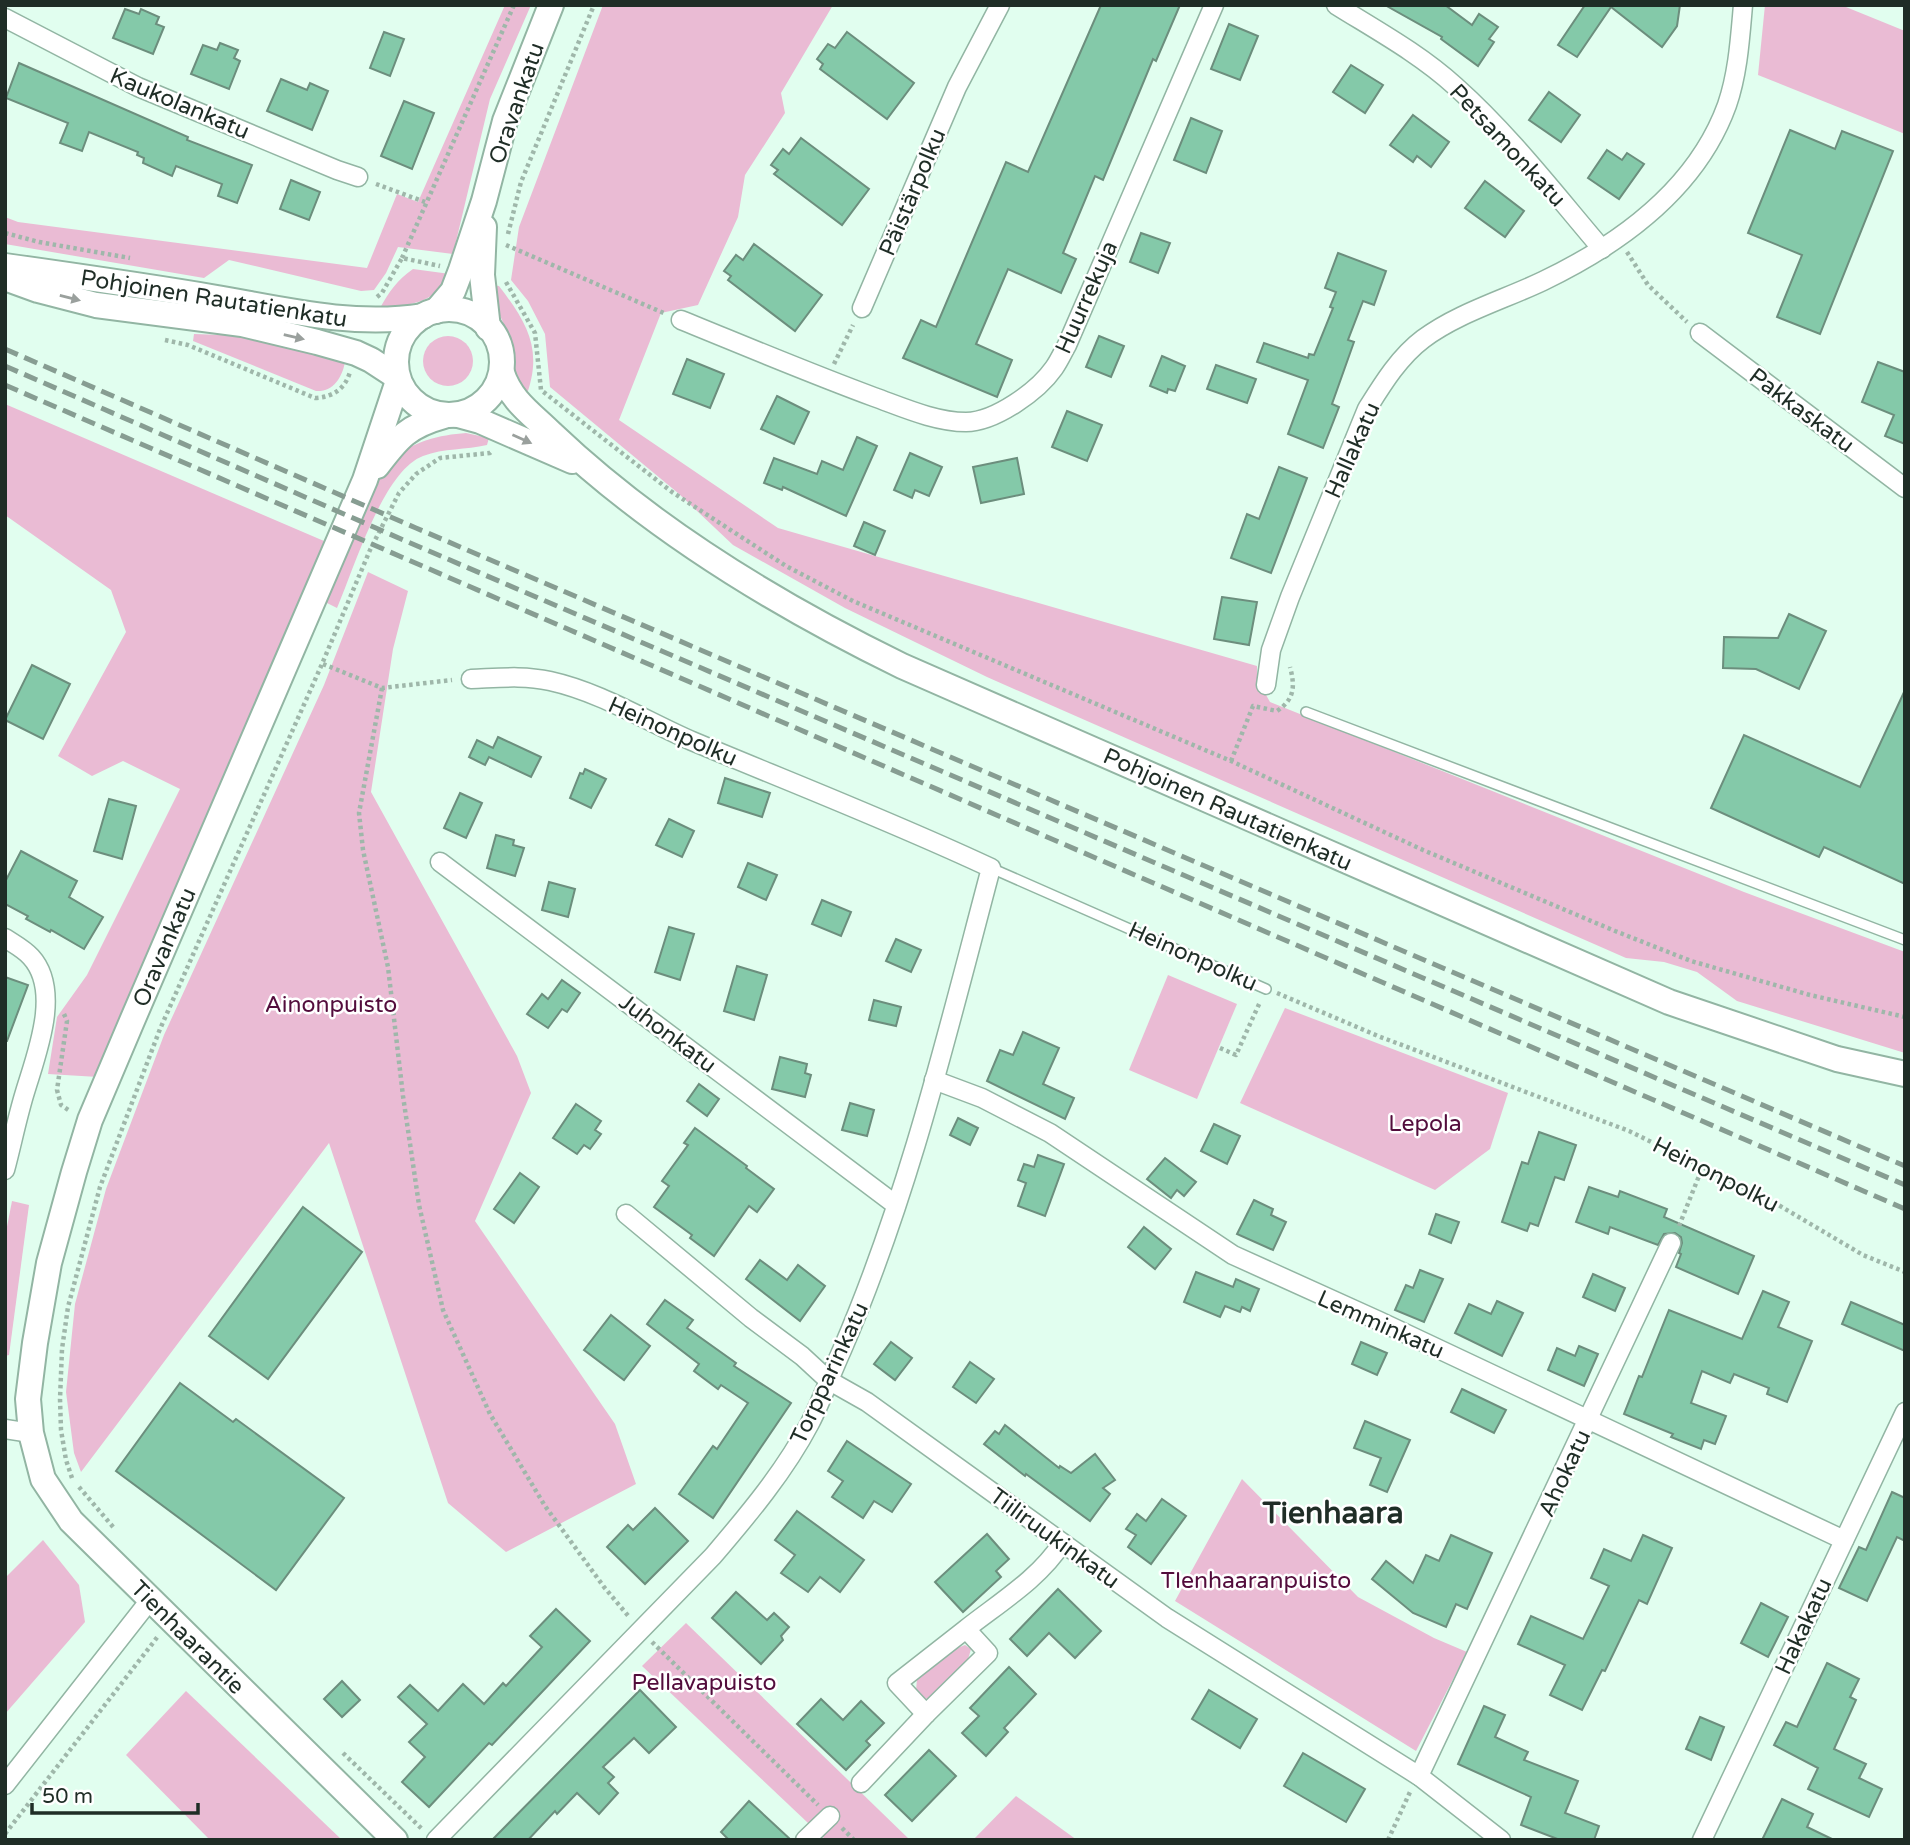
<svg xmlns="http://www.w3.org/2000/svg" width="1910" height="1845" font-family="'Varela Round',sans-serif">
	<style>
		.green { fill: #eabbd4 }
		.building { fill: #84c9a9; stroke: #6c8e7d; stroke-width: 2 }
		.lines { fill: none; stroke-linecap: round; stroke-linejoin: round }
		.lane-casing { stroke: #92b5a3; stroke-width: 12 }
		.street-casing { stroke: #92b5a3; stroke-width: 21 }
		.secondary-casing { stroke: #92b5a3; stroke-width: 28 }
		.path { stroke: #9fb7aa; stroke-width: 4.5; stroke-dasharray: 3.5 3.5; stroke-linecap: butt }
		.lane { stroke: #fff; stroke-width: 9 }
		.street { stroke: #fff; stroke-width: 18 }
		.secondary { stroke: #fff; stroke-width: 24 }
		.rail { stroke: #879d92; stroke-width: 5; stroke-dasharray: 14 7; stroke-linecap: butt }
		.oneway { fill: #9aa09d }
		.labels { text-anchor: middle; stroke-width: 5; stroke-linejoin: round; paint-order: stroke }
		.street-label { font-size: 23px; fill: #1f2d26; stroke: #fff }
		.park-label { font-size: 23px; fill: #530c3c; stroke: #fff }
		.district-label { font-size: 30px; font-weight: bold; fill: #1f2d26; stroke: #fff }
	</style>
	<rect width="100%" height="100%" fill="#e1feef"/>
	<g class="green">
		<path d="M505 5H531L490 99 453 254 398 247 386 273 374 290 361 291 229 260 204 278 5 244V217L18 222 367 268 397 194 418 202Z"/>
		<path d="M603 5H833L781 93 785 113 745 175 738 217 698 305 661 313 619 420 778 528 1257 666V679L1270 702 1744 892 1905 952V1053L1737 1001 1697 972 1664 962 1626 958 987 677 845 608 733 545 678 493 550 387 545 334 528 301 511 280 519 227Z"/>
		<path d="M1765 5H1841L1905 31V134L1758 75Z"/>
		<path d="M413 269 450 274C434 304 411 305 380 308 389 292 397 280 413 269Z"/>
		<path d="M493 285 499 286C528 324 544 351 525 399L513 376 514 347 498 311Z"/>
		<path d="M194 334 251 336 345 362C342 378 333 392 316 391L193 341Z"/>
		<circle cx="448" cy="361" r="25"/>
		<path d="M5 404 324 541 98 1077 48 1074 57 1017 87 975 180 789 123 761 92 776 58 756 126 632 111 590 5 515Z"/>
		<path d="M466 433 489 438 487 445C466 450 444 448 423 456 383 471 354 569 337 608L325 602C341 562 363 492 392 461 411 441 440 435 466 433Z"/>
		<path d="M368 572 408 591 393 649 371 792 517 1056 531 1093 475 1221 615 1424 636 1484 506 1552 448 1503 329 1143 81 1472 74 1453 66 1392 75 1304 106 1189 164 1035 324 685Z"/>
		<path d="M1168 975 1237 1004 1197 1099 1129 1070Z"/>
		<path d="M1285 1008 1508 1093 1490 1149 1435 1190 1240 1103Z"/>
		<path d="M12 1201 29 1205 9 1355 5 1356V1237Z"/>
		<path d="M1242 1479 1358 1597 1434 1638 1467 1652 1416 1751 1175 1601Z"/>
		<path d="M43 1540 79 1585 85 1622 5 1714V1578Z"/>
		<path d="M686 1623 910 1840H826L642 1666Z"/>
		<path d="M965 1645 971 1649 967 1663 929 1699 922 1698 916 1691 917 1679 955 1649Z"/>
		<path d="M186 1691 342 1840H210L126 1755Z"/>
		<path d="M1016 1796 1077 1840H973Z"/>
	</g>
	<g class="building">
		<path d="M1101 5H1180L1156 61 1153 59 1103 180 1095 176 1063 253 1076 259 1061 293 1008 269 976 344 1012 360 997 397 903 358 921 320 936 327 1006 162 1028 172Z"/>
		<path d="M1385 5H1445L1472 25 1479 14 1498 27 1489 39 1494 42 1478 66 1441 39 1442 37Z"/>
		<path d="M1585 5H1680L1677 26 1662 47 1611 7 1577 57 1558 45Z"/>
		<path d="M125 9 139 14 141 9 159 17 156 24 164 27 153 54 113 38Z"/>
		<path d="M1229 24 1258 36 1240 80 1211 69Z"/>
		<path d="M384 32 404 39 390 76 370 68Z"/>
		<path d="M847 32 914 83 887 119 820 69 823 64 817 59 828 44 835 48Z"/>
		<path d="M220 43 238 50 234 58 240 61 229 89 191 74 203 45 217 50Z"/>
		<path d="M19 63 188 137 187 140 252 165 237 203 218 196 222 184 176 166 172 176 143 163 144 158 137 155 138 152 89 132 82 151 60 143 68 123 6 98Z"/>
		<path d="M1351 65 1383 85 1365 113 1333 92Z"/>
		<path d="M281 79 307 90 310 83 328 91 312 130 267 111Z"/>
		<path d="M1549 92 1580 115 1561 142 1529 120Z"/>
		<path d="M404 101 434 113 412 169 381 156Z"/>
		<path d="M1413 115 1449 142 1431 167 1417 156 1413 162 1390 145Z"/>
		<path d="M1191 118 1222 131 1206 173 1174 160Z"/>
		<path d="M1790 130 1835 149 1842 131 1893 151 1820 334 1777 317 1802 255 1748 233Z"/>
		<path d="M801 138 869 189 842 225 774 174 778 170 771 165 783 149 789 154Z"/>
		<path d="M1607 150 1622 160 1627 153 1644 164 1619 199 1588 178Z"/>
		<path d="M291 180 320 192 309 220 280 209Z"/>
		<path d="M1485 181 1524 211 1505 237 1465 208Z"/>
		<path d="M1141 233 1170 243 1158 273 1130 262Z"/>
		<path d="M754 244 822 295 795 331 728 280 731 276 724 271 736 255 743 260Z"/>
		<path d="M1338 253 1386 271 1374 305 1363 301 1348 340 1354 342 1332 404 1339 407 1323 448 1288 434 1308 380 1257 362 1264 343 1308 358 1309 354 1314 355 1333 308 1330 307 1336 292 1325 288Z"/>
		<path d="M1099 336 1124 346 1111 377 1086 367Z"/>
		<path d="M1162 356 1185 366 1175 391 1168 389 1167 393 1150 386Z"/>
		<path d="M687 359 724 374 710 408 673 394Z"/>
		<path d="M1878 362 1905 372V444L1885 436 1894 415 1862 402Z"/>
		<path d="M1216 365 1256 379 1247 403 1207 389Z"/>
		<path d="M777 396 809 412 794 444 761 429Z"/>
		<path d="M1067 411 1102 425 1087 461 1052 447Z"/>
		<path d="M857 437 877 446 846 516 783 487 782 490 764 483 774 458 817 474 822 461 843 470Z"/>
		<path d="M910 453 942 467 929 496 915 490 912 498 894 490Z"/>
		<path d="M1017 458 1024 494 981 503 973 467Z"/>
		<path d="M1279 467 1307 478 1271 573 1231 558 1247 514 1259 519Z"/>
		<path d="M864 522 885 531 875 555 854 546Z"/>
		<path d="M1222 597 1257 602 1249 645 1214 639Z"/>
		<path d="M1789 614 1826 631 1799 689 1756 669 1723 668 1724 637 1778 638Z"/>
		<path d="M32 665 70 684 43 739 5 720Z"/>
		<path d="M1905 690V884L1824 847 1819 857 1711 808 1744 735 1860 787Z"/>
		<path d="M498 737 541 757 531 777 489 757 485 765 469 757 477 740 493 748Z"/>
		<path d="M585 769 606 779 591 808 570 798 580 773 583 774Z"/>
		<path d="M725 778 770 793 762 817 718 803Z"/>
		<path d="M460 793 482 803 466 838 444 828Z"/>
		<path d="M109 799 136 806 122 859 94 851Z"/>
		<path d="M669 819 694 831 682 857 656 845Z"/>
		<path d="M496 835 514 840 513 845 524 848 515 876 487 868Z"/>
		<path d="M21 851 77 881 69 897 103 917 84 949 51 930 50 932 26 919 28 916 5 904V882Z"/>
		<path d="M748 863 777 875 766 900 738 887Z"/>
		<path d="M549 882 575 889 568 917 542 910Z"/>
		<path d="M822 900 851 912 841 936 812 924Z"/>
		<path d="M669 927 694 934 680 980 655 972Z"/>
		<path d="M896 939 921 950 911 972 886 961Z"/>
		<path d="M737 966 767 975 754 1020 724 1011Z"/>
		<path d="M5 977 28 985 7 1041H5Z"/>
		<path d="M562 980 580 993 567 1012 562 1009 548 1028 527 1014 542 994 548 999Z"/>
		<path d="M874 1000 901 1007 896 1026 869 1020Z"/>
		<path d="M1023 1032 1059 1048 1043 1084 1074 1098 1065 1119 987 1081 1000 1050 1013 1055Z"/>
		<path d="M780 1057 807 1064 805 1073 811 1075 805 1097 772 1089Z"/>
		<path d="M699 1084 719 1099 707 1116 687 1101Z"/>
		<path d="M850 1103 874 1110 867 1136 842 1130Z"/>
		<path d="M576 1104 601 1121 595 1130 601 1134 590 1149 584 1145 577 1154 553 1138Z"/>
		<path d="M958 1118 978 1128 970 1145 950 1135Z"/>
		<path d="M1214 1124 1240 1136 1227 1164 1201 1151Z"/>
		<path d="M695 1128 747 1166 746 1168 774 1189 757 1212 749 1206 714 1256 690 1238 692 1235 654 1207 669 1186 662 1181 688 1145 684 1143Z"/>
		<path d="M1539 1132 1576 1145 1564 1180 1555 1177 1538 1226 1530 1223 1527 1231 1502 1222 1522 1162 1528 1164Z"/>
		<path d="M1038 1155 1064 1164 1045 1216 1018 1206 1026 1183 1018 1180 1024 1164 1034 1167Z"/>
		<path d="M1165 1158 1196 1182 1184 1196 1177 1190 1171 1198 1147 1179Z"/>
		<path d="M520 1173 539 1187 514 1223 494 1209Z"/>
		<path d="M1589 1187 1618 1197 1620 1191 1667 1209 1664 1217 1754 1256 1738 1294 1676 1267 1681 1254 1679 1253 1682 1243 1681 1237 1675 1233 1664 1234 1658 1245 1610 1227 1608 1234 1576 1222Z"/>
		<path d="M1254 1200 1273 1209 1271 1215 1286 1222 1273 1250 1237 1234Z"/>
		<path d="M303 1207 362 1252 268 1379 209 1336Z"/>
		<path d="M1436 1214 1459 1222 1451 1243 1429 1234Z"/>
		<path d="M1144 1227 1171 1249 1155 1269 1128 1247Z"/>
		<path d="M760 1260 787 1280 798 1265 825 1286 800 1321 746 1279Z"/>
		<path d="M1420 1270 1443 1279 1424 1322 1395 1310 1406 1285 1413 1288Z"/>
		<path d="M1196 1272 1233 1287 1236 1279 1259 1289 1250 1311 1242 1307 1240 1312 1225 1306 1220 1317 1184 1302Z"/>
		<path d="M1593 1274 1625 1288 1615 1311 1583 1297Z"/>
		<path d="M1763 1291 1789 1302 1778 1327 1812 1341 1787 1402 1767 1394 1769 1388 1734 1374 1730 1383 1702 1371 1691 1403 1726 1416 1715 1444 1704 1440 1701 1449 1671 1437 1673 1434 1624 1414 1639 1376 1642 1377 1669 1310 1742 1339Z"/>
		<path d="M665 1300 693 1320 687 1328 736 1363 734 1366 791 1403 713 1518 679 1494 713 1446 717 1449 748 1403 721 1385 718 1389 694 1371 699 1364 647 1324Z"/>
		<path d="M1497 1301 1523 1313 1502 1356 1455 1333 1469 1304 1491 1314Z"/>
		<path d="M1851 1302 1905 1325V1351L1842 1324Z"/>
		<path d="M611 1315 650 1346 624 1380 584 1350Z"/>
		<path d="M891 1342 912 1358 895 1380 874 1364Z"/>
		<path d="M1361 1342 1387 1353 1377 1375 1352 1364Z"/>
		<path d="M1579 1346 1598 1354 1584 1386 1548 1370 1557 1348 1575 1356Z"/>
		<path d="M970 1362 994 1379 976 1403 953 1387Z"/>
		<path d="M180 1383 233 1422 236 1419 344 1498 276 1590 116 1471Z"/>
		<path d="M1462 1389 1506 1410 1494 1433 1451 1412Z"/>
		<path d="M1365 1421 1410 1440 1387 1492 1370 1485 1381 1458 1354 1448Z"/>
		<path d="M1005 1425 1059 1468 1060 1466 1071 1473 1095 1454 1115 1480 1103 1488 1110 1494 1090 1521 1026 1474 1025 1476 984 1444 995 1431 999 1434Z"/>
		<path d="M847 1441 911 1484 892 1512 874 1501 863 1518 832 1497 843 1481 828 1471Z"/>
		<path d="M1892 1492 1905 1498V1541L1897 1537 1867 1601 1839 1588 1859 1547 1866 1550Z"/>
		<path d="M1162 1499 1186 1516 1151 1564 1128 1547 1136 1535 1126 1529 1137 1514 1146 1521Z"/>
		<path d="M655 1508 688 1541 645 1584 607 1547 628 1525 633 1530Z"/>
		<path d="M797 1511 864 1560 840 1592 820 1577 808 1592 781 1573 795 1555 775 1540Z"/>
		<path d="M987 1534 1009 1559 996 1571 1001 1577 963 1612 935 1582Z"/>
		<path d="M1451 1535 1492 1553 1467 1609 1456 1604 1446 1627 1413 1613 1372 1579 1386 1561 1413 1583 1426 1555 1439 1561Z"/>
		<path d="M1643 1535 1672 1548 1647 1604 1639 1600 1605 1671 1602 1670 1582 1710 1550 1695 1565 1665 1518 1644 1531 1616 1583 1639 1609 1586 1591 1578 1604 1549 1631 1561Z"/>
		<path d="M1058 1589 1101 1631 1075 1658 1049 1633 1027 1656 1010 1639Z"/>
		<path d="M736 1592 767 1620 774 1613 789 1627 781 1636 783 1640 761 1664 712 1618Z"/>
		<path d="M1761 1603 1788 1617 1768 1657 1741 1643Z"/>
		<path d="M556 1609 590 1641 492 1745 489 1743 429 1807 402 1782 425 1757 409 1742 427 1724 398 1697 410 1685 438 1711 463 1684 484 1704 503 1683 506 1686 542 1647 530 1636Z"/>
		<path d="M1827 1663 1859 1679 1850 1697 1856 1700 1834 1749 1866 1764 1859 1778 1882 1789 1869 1817 1808 1789 1818 1768 1774 1745 1786 1722 1797 1727Z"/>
		<path d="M1009 1667 1036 1694 1004 1728 1008 1732 986 1756 962 1733 979 1716 970 1708Z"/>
		<path d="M342 1681 360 1700 342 1717 324 1699Z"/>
		<path d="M640 1690 676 1727 649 1753 634 1738 603 1767 614 1777 608 1783 618 1793 599 1814 577 1793 557 1814 555 1811 528 1840H492Z"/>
		<path d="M1209 1690 1257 1719 1240 1748 1192 1719Z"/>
		<path d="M821 1699 843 1720 861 1701 884 1723 866 1741 870 1745 846 1770 797 1724Z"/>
		<path d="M1484 1706 1505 1715 1495 1737 1528 1752 1524 1760 1578 1781 1565 1813 1599 1826 1594 1840H1560L1521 1825 1531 1797 1458 1764Z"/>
		<path d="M1700 1717 1724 1727 1711 1760 1686 1749Z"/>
		<path d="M929 1750 956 1776 912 1821 885 1795Z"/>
		<path d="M1303 1753 1365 1789 1346 1822 1284 1786Z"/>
		<path d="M1782 1799 1813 1814 1807 1827 1834 1840H1762Z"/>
		<path d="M749 1801 791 1840H729L721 1832Z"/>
	</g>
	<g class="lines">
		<g class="lane-casing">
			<g id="lane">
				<path d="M1306 712 1905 940"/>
				<path d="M991 868 1266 989"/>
			</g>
		</g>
		<g class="street-casing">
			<g id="street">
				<path d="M1336 5C1376 30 1420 54 1455 86 1510 135 1555 194 1602 249"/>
				<path d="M5 18 138 87 337 170 358 177"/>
				<path d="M862 308 957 87 1000 5"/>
				<path d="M681 320C745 346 809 373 874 397 902 407 935 422 966 422 995 422 1038 391 1054 368 1059 361 1063 352 1067 345L1214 5"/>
				<path d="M1700 333 1905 488"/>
				<path d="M1266 685 1271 650 1290 597 1367 409C1382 385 1399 357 1423 339 1458 313 1503 300 1543 281 1620 244 1697 188 1727 105 1738 73 1740 39 1743 5"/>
				<path d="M440 862 896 1205"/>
				<path d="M5 938C14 944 24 949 31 957 62 991 36 1055 25 1092 17 1118 12 1144 5 1170"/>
				<path d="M934 1080 982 1098 1050 1133 1233 1255 1379 1321 1844 1540"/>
				<path d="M626 1214 751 1318 802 1356 828 1380 867 1402 1167 1618 1419 1776 1501 1840"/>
				<path d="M5 1429 31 1433"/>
				<path d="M966 1629 897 1683 926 1714 988 1653 966 1629C999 1603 1040 1578 1062 1543"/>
				<path d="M1419 1776 1671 1243"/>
				<path d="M861 1783 926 1714"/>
				<path d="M5 1785 150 1600"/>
				<path d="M436 1840 713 1556C748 1515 785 1471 810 1423 822 1400 831 1374 842 1350 909 1195 948 1030 991 868 893 822 792 783 692 741 646 721 600 692 550 681 523 675 498 678 471 679"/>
				<path d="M805 1840 830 1816"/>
				<path d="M1702 1840 1905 1412"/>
			</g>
		</g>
		<g class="secondary-casing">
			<g id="secondary">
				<path d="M484 227 482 275 488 328"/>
				<path d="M5 266C76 276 146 286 217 298 285 310 353 327 423 316"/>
				<path d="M5 278 38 290 96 305 242 324 317 342 356 353 371 360 397 377"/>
				<circle cx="449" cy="362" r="53"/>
				<path d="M436 311 453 291 461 270 484 201 505 121 551 5"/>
				<path d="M502 373C511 401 532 414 552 434 653 530 777 605 902 666L1669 1002 1837 1059 1905 1074"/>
				<path d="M458 415 480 421 572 461"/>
				<path d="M377 466C399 437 408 426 444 416"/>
				<path d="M395 1840 71 1521 43 1479 31 1433 28 1399 35 1343 49 1263 74 1172 90 1120 132 1021 365 480 398 381"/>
			</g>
		</g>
		<g class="path">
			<path d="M376 184 425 202"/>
			<path d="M5 233 39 242 130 258"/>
			<path d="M508 234 521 182 594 5"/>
			<path d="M506 245 666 314"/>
			<path d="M1627 252 1648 285 1687 322"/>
			<path d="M402 258 514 5"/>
			<path d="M506 282 535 333 541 390 672 492 786 566 853 601 1231 761 1423 850 1615 931 1691 961 1810 995 1905 1017"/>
			<path d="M377 297 382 293 402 258 440 266"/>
			<path d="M165 340 188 345 315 398C333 397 345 389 350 372"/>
			<path d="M834 364 853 325"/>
			<path d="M323 664 382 688 452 680"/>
			<path d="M382 688 359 813 363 850 388 967 403 1096 419 1205 443 1310 490 1414 545 1506 604 1587 630 1618"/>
			<path d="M1231 761 1253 706 1277 711C1295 699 1295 686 1290 667"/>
			<path d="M1277 993 1378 1036 1629 1131 1770 1200 1863 1255 1905 1272"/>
			<path d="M64 1014 67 1021 57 1090 61 1105 70 1111"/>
			<path d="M1220 1048 1236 1055 1260 1002"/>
			<path d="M1679 1226 1703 1166"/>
			<path d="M72 1478 66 1460 61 1430 60 1399 62 1349 68 1307 100 1187 160 1029 322 664 370 550 399 493 416 474 440 458 490 453 492 451"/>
			<path d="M79 1487 114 1528"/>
			<path d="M652 1642 818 1805"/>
			<path d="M343 1753 422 1829"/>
			<path d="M842 1828 854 1840"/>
			<path d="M5 1834 159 1635"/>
			<path d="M1388 1840 1410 1792"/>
		</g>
		<use href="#lane" class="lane"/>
		<use href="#street" class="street"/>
		<use href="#secondary" class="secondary"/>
		<g class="rail">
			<path d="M5 349 416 528 1905 1166"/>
			<path d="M5 366 408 542 1905 1185"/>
			<path d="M5 385 1905 1209"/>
		</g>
	</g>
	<defs><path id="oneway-solid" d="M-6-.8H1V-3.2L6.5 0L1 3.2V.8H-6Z" transform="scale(1.75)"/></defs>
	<g class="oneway">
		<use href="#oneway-solid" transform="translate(70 298) rotate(14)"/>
		<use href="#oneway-solid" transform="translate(294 337) rotate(13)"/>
		<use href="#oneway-solid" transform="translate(522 439) rotate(24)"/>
	</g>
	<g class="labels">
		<g class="street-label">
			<text transform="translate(180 103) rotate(23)" y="8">Kaukolankatu</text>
			<text transform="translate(516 103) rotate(-71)" y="8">Oravankatu</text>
			<text transform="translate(1508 145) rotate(47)" y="8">Petsamonkatu</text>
			<text transform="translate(912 192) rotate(-67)" y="8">Päistärpolku</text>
			<text transform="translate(1086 297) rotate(-66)" y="8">Huurrekuja</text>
			<text transform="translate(214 298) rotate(9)" y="8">Pohjoinen Rautatienkatu</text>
			<text transform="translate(1802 410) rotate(37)" y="8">Pakkaskatu</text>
			<text transform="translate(1352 450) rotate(-66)" y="8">Hallakatu</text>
			<text transform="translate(673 731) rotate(24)" y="8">Heinonpolku</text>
			<text transform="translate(1228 809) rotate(24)" y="8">Pohjoinen Rautatienkatu</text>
			<text transform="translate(164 947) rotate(-67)" y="8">Oravankatu</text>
			<text transform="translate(1193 956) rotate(24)" y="8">Heinonpolku</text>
			<text transform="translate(668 1033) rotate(37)" y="8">Juhonkatu</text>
			<text transform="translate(1716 1174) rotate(27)" y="8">Heinonpolku</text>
			<text transform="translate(1381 1324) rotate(24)" y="8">Lemminkatu</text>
			<text transform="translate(829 1373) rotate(-65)" y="8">Torpparinkatu</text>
			<text transform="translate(1564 1473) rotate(-65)" y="8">Ahokatu</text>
			<text transform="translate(1055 1538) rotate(36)" y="8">Tiiliruukinkatu</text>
			<text transform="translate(1803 1626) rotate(-65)" y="8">Hakakatu</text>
			<text transform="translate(188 1637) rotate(45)" y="8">Tienhaarantie</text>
		</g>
		<g class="park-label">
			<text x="331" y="1012">Ainonpuisto</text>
			<text x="1425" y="1131">Lepola</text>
			<text x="1256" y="1588">TIenhaaranpuisto</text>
			<text x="704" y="1690">Pellavapuisto</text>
		</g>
		<g class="district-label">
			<text x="1333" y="1523">Tienhaara</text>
		</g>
	</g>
	<rect width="1910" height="1845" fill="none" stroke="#1f2d26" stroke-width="14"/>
	<path d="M32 1803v10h166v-10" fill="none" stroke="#1f2d26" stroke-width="3.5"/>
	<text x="42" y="1803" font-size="21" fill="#1f2d26" stroke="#ffffff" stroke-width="5" paint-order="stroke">50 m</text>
</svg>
